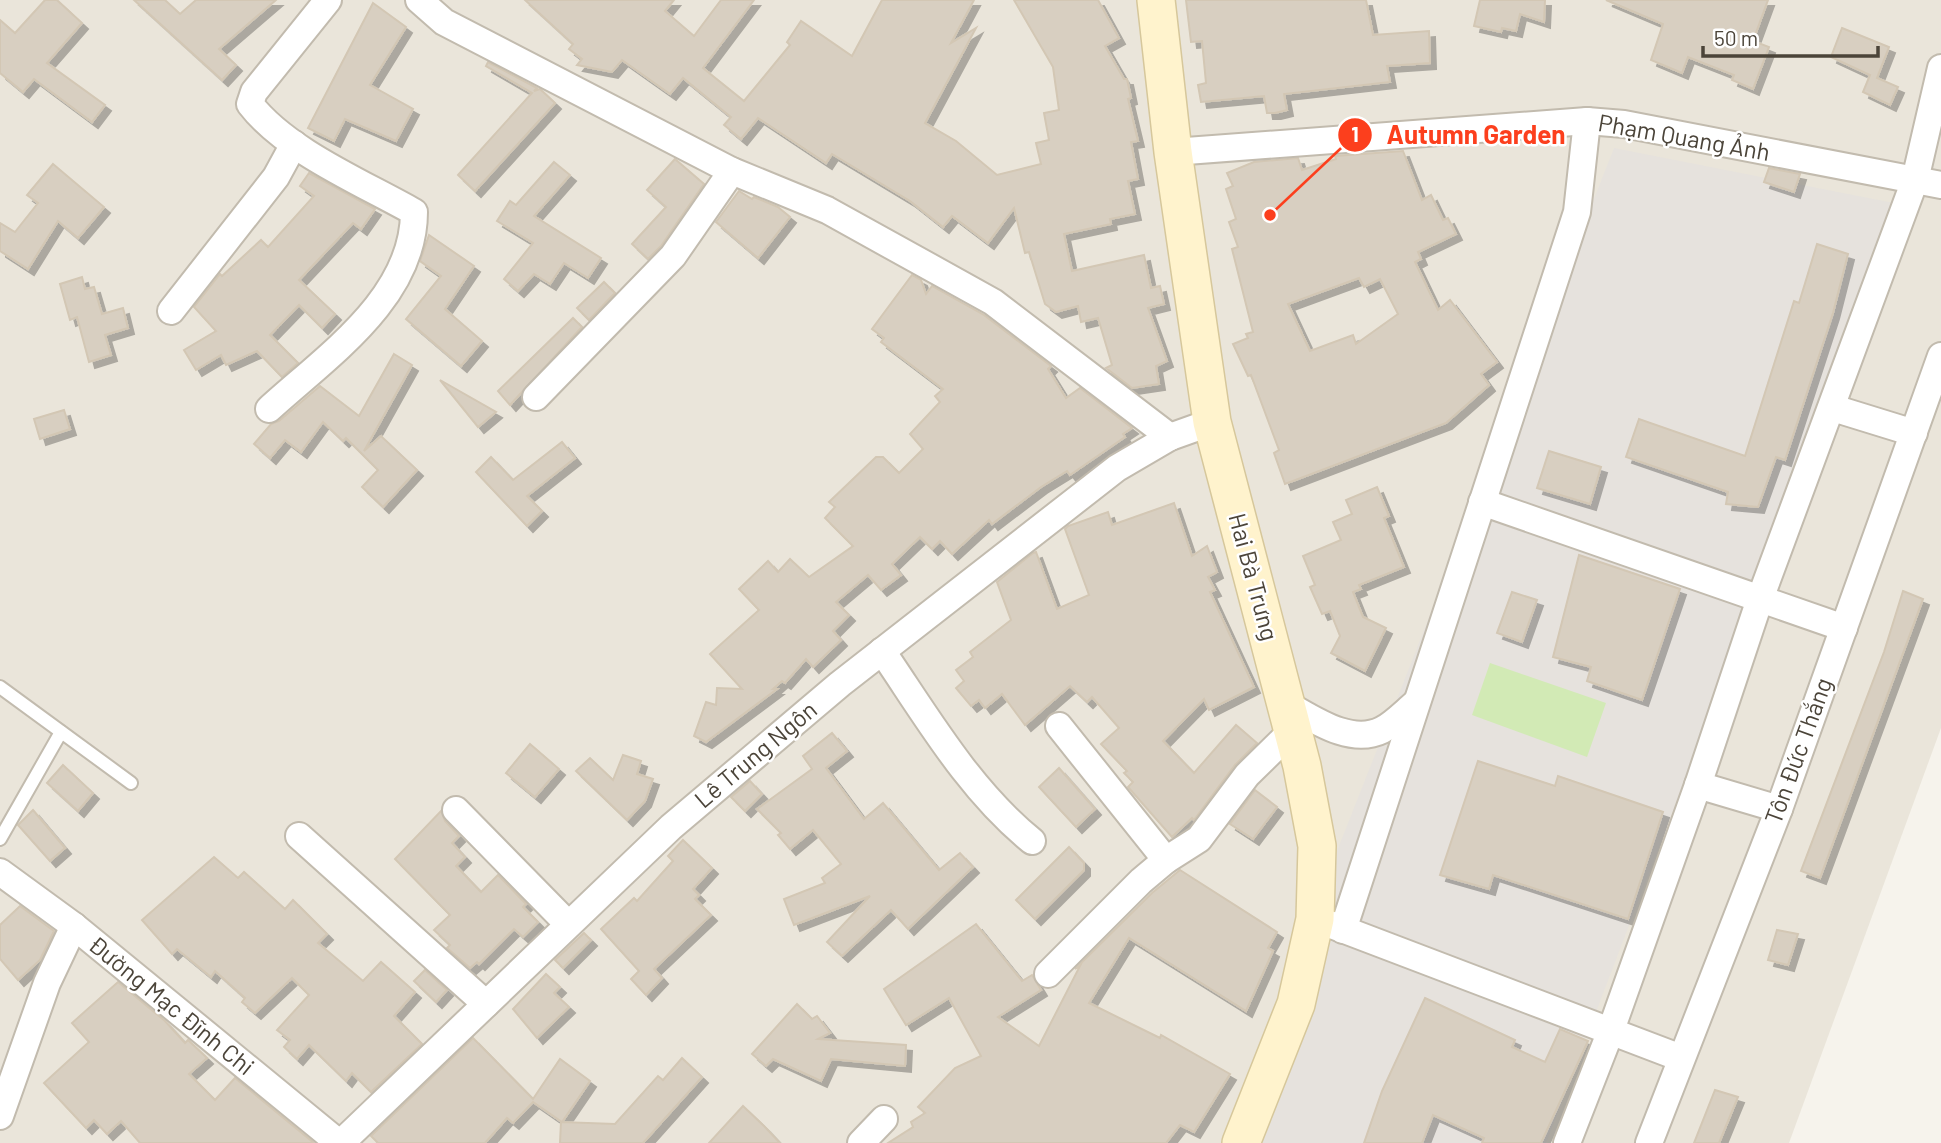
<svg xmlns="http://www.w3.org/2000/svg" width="1941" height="1143" font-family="Barlow,sans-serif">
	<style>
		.residential { fill: #eae5da }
		.industrial { fill: #e6e2dd }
		.green { fill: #d2eab5 }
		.building { fill: #d8cfc1; stroke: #d3c7b4; stroke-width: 2; fill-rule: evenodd; filter: url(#shadow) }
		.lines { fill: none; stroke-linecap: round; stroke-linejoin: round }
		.lane-casing { stroke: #c2bbae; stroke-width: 16 }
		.street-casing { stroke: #c2bbae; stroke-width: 30 }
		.secondary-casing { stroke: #d6c79b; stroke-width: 40 }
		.lane { stroke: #fff; stroke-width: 12 }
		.street { stroke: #fff; stroke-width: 26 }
		.secondary { stroke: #fff3cd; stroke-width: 37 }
		.labels { text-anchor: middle; stroke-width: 5; stroke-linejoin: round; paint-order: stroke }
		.street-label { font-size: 24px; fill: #4b4439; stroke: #fff }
		.leader { fill: none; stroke: #fc3f1d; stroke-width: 2.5 }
		.callout-dot { fill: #fc3f1d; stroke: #fff; stroke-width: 2.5 }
		.mark-label { font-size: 21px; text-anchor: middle; font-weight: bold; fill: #fff }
		.callout-label { font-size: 26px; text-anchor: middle; font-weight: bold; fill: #fc3f1d; stroke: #fff; stroke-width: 5; stroke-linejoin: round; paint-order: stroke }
	</style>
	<defs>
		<filter id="shadow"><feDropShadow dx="6" dy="6" stdDeviation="0" flood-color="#0004"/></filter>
	</defs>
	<rect width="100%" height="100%" fill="#f6f3ec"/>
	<path class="residential" d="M0 0H1941V728L1789 1143H0Z"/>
	<path class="industrial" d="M1614 148 1904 205 1546 1143H1222Z"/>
	<path class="green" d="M1490 663 1606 703 1587 757 1472 715Z"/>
	<g class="building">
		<path d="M45 0H57L82 23 47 63 105 105 92 122 34 79 23 92 0 73V20L15 33Z"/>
		<path d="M134 0H165L180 14 196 0H276L219 49 236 65 222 80Z"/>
		<path d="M525 0H674L665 11 694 36 721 0H754L703 68 744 101 790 45 787 42 801 21 852 56 882 0H974L951 43 976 28 925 123 956 141 997 175 1041 164 1036 143 1049 140 1044 113 1059 110 1053 67 1014 0H1098L1119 38 1105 46 1124 79H1127L1131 98 1128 99 1138 141 1131 142 1138 179 1128 181 1135 214 1110 219 1111 224 1064 234 1072 271 1144 255 1151 288 1160 286 1164 304 1148 308 1167 361 1156 366 1159 384 1132 388 1106 368 1112 365 1098 318 1081 322 1078 306 1056 312 1045 304 1029 252 1025 253 1014 208 988 243 952 216 943 227 910 201 832 154 826 163 758 118 741 139 724 125 731 117 683 78 670 94 622 60 612 72 577 65 582 59 569 49 573 44Z"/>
		<path d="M1186 0H1366L1373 35 1429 31 1430 63 1387 66 1390 82 1284 94 1287 110 1275 113H1267L1264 96 1201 102 1198 85 1206 83 1202 41 1191 42Z"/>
		<path d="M1480 0H1545L1544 22 1520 14 1516 31 1502 28 1501 32 1474 26Z"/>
		<path d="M1606 0H1768L1753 41 1769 47 1753 89 1732 80 1734 75 1688 57 1682 73 1651 60 1663 24Z"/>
		<path d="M373 3 406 27 370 85 413 109 396 141 345 119 334 141 308 128Z"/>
		<path d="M1842 28 1889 47 1877 78 1898 87 1890 105 1863 92 1870 75 1831 57Z"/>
		<path d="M488 62 537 88 534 91 540 89 555 103 475 191 458 175 532 93 486 66Z"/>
		<path d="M1403 151 1422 200 1431 195 1443 220 1448 218 1456 234 1418 252 1421 259 1415 262 1438 310 1450 300 1497 362 1481 374 1489 385 1446 423 1285 484 1274 453 1279 450 1251 375 1248 376 1233 344 1248 338 1246 334 1253 332 1232 249 1238 247 1229 222 1236 219 1226 189 1233 186 1227 173 1254 162 1298 158 1302 170 1336 159 1335 156ZM1359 278 1364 287 1380 279 1398 314 1356 344 1353 335 1310 351 1288 304Z"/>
		<path d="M675 159 704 184 661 246 648 259 632 244 666 207 647 190Z"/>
		<path d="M554 162 570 175 534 216 601 258 588 278 564 263 550 284 534 274 518 291 504 279 533 243 497 221 510 201 516 205Z"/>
		<path d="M53 164 104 207 78 238 58 221 28 269 0 251V223L15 232 38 203 27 195Z"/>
		<path d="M1769 168 1800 174 1794 192 1764 182Z"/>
		<path d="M309 173 375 209 361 229 353 223 299 280 335 314 322 328 299 305 270 335 298 363 282 377 257 351 226 365 221 355 196 370 184 350 216 331 194 307 220 274 222 276 261 240 268 247 314 196 300 186Z"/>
		<path d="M739 191 752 199 754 197 778 207 790 217 758 258 716 222Z"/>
		<path d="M429 235 474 266 445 309 482 341 461 366 406 319 441 276 420 261Z"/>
		<path d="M1817 244 1848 254 1833 313 1785 460 1776 457 1758 507 1726 504 1728 492 1626 457 1639 419 1745 456 1794 301 1799 303Z"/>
		<path d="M912 275 921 280 926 294 932 286 984 315 1051 366 1048 369 1066 398 1080 388 1132 428 1123 434 1125 437 1070 475 1067 471 1041 487 992 524 989 520 952 554 940 541 932 549 920 537 892 564 901 575 881 590 868 575 836 602 849 615 833 631 841 640 813 667 806 659 785 683 782 681 773 689H777L706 742 694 736 706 702 716 705 717 688 742 689 710 654 759 610 739 589 768 561 778 572 790 559 809 577 853 546 825 518 835 507 829 502 876 457H883L899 473 923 449 910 434 940 402 935 396 943 389 881 342 884 338 872 329Z"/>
		<path d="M82 277 85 289 94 287 102 314 123 308 128 328 105 335 111 355 89 362 77 317 70 320 60 284Z"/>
		<path d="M604 282 615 293 589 320 577 308Z"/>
		<path d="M573 318 582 327 510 405 498 391Z"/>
		<path d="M394 354 412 365 364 451 381 436 417 470 383 507 362 487 378 470 346 438 343 441 323 422 301 452 285 440 270 458 254 444 271 424 279 421 320 386 359 416Z"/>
		<path d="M440 380 496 412 478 427Z"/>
		<path d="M64 410 70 429 40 439 34 419Z"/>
		<path d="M562 442 575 458 527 496 542 511 527 526 476 472 491 457 513 480Z"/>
		<path d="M1549 451 1601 467 1590 504 1537 488Z"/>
		<path d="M1377 487 1389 516 1384 518 1404 567 1359 585 1361 589 1353 592 1363 617 1386 628 1365 671 1331 653 1340 636 1330 611 1322 614 1310 587 1315 585 1303 556 1341 540 1333 522 1352 514 1346 500Z"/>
		<path d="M1174 503 1192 556 1207 546 1217 572 1208 577 1215 590 1210 592 1254 687 1209 710 1204 699 1163 741 1194 773 1236 725 1257 743 1235 765 1194 820 1192 818 1172 837 1128 787 1133 782 1124 773 1127 771 1101 744 1119 728 1092 697 1087 702 1070 686 1025 725 1002 694 985 708 979 700 971 706 956 688 964 681 956 670 973 657 970 652 1011 620 997 582 1033 553 1036 552 1057 609 1089 595 1065 529 1068 526 1108 512 1112 525Z"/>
		<path d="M1579 555 1680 589 1642 700 1587 681 1591 667 1553 657Z"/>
		<path d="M1903 591 1923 599 1820 878 1801 871 1884 652Z"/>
		<path d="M1512 592 1537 600 1522 642 1497 633Z"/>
		<path d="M832 733 847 751 826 768 864 819 883 803 939 870 960 853 973 867 908 929 891 910 842 956 827 942 870 896 794 925 784 899 825 883 822 878 841 864 813 830 790 849 778 835 781 833 757 809 812 769 803 756Z"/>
		<path d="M530 744 559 769 535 797 506 773Z"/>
		<path d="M623 755 641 761 637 774 653 779 645 801 627 820 576 771 590 758 613 780Z"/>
		<path d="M1478 761 1555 786 1558 776 1663 812 1628 919 1493 875 1489 889 1440 875Z"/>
		<path d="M63 765 93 793 78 811 47 783Z"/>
		<path d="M1059 768 1095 809 1076 827 1039 787Z"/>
		<path d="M750 781 762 794 745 811 731 797Z"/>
		<path d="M1255 790 1277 807 1253 839 1230 824Z"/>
		<path d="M33 810 65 848 50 861 18 825Z"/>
		<path d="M441 811 445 821 459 836 452 843 465 857 456 866 481 892 498 875 526 904 523 907 538 922 523 937 514 929 479 964 477 962 470 968 447 948 450 945 434 930 450 915 395 859Z"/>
		<path d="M683 840 712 868 693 889 699 895 695 899 711 915 654 969 662 978 646 995 631 979 639 971 601 929 634 898 637 901 673 861 668 856Z"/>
		<path d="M1069 847 1084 863V870L1035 919 1016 900Z"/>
		<path d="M214 857 238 878 244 872 285 909 293 900 327 934 318 943 363 981 381 962 415 992 394 1016 422 1044 371 1092 352 1073 346 1081 309 1045 297 1059 284 1047 290 1040 277 1030 309 995 292 978 255 1013 242 1002 245 998 215 971 211 977 177 949 172 954 142 920Z"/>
		<path d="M1180 870 1277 932 1268 948 1273 951 1246 1011 1129 938 1089 1003 1160 1038 1161 1035 1230 1074 1194 1132 1180 1125 1166 1143H888L913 1127 911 1122 925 1113 918 1107 955 1068 981 1056 949 998 906 1025 884 989 976 924 1022 981 1032 975 1041 990 998 1017 1039 1046 1080 966 1075 969 1152 893Z"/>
		<path d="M20 906 54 931 40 960 18 980 0 959V925Z"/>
		<path d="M1777 930 1798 934 1788 965 1768 960Z"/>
		<path d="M584 933 591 940 563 968 555 960Z"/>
		<path d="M425 970 447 990 436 1002 414 981Z"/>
		<path d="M546 974 560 987 554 993 569 1007 537 1038 513 1009Z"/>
		<path d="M118 982 165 1021 185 1043 188 1040 207 1058 189 1074 215 1100 235 1078 314 1143H140L121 1121 107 1134 94 1120 86 1128 44 1083 89 1042 72 1023Z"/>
		<path d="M1425 998 1515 1040 1512 1047 1545 1062 1560 1029 1588 1041 1541 1143H1482L1484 1138 1433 1115 1422 1143H1364L1382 1091Z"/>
		<path d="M797 1004 812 1019 817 1016 830 1033 818 1039 906 1045 905 1066 831 1059 821 1081 773 1059 766 1066 752 1054Z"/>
		<path d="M473 1038 533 1099 560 1059 590 1081 562 1122 533 1102 513 1123 507 1118 485 1143H378L371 1136Z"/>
		<path d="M682 1058 702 1077 643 1143H560L561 1122 615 1124 658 1076 663 1080Z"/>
		<path d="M1715 1090 1738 1097 1719 1143H1694Z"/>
		<path d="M743 1106 764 1126 780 1143H709Z"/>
	</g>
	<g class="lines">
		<g class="lane-casing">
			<g id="lane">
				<path d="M0 687 131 783"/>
				<path d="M0 839 61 732"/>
			</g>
		</g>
		<g class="street-casing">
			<g id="street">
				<path d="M419 0 444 22 732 171 827 210 993 302 1170 437"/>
				<path d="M1173 152 1587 121 1624 124 1941 185"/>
				<path d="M171 311 276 177 294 144"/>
				<path d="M536 397 673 256 732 171"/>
				<path d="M1833 408 1914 433"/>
				<path d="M269 409C327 356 414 298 414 212 363 183 286 151 250 104L254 92 328 0"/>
				<path d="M1482 502 1844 628"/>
				<path d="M882 651C927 717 969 790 1032 841"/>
				<path d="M1286 704C1312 718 1350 746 1382 730 1394 724 1406 711 1416 703"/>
				<path d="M1059 726 1166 860"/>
				<path d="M1698 785 1779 809"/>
				<path d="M456 810 568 924"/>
				<path d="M299 836 486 1004"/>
				<path d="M0 872 74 926 339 1143"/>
				<path d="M1329 924 1681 1058"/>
				<path d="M1343 930 1577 212 1587 121"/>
				<path d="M1048 974 1141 881 1166 860 1199 839 1247 775 1293 730"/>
				<path d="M0 1116 47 983 74 926"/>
				<path d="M341 1143 671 827 840 684 1117 468 1170 437 1212 422"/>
				<path d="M861 1143 884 1119"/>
				<path d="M1567 1143 1610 1033 1698 785 1760 599 1915 180 1941 68"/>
				<path d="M1649 1143 1779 809 1941 356"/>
			</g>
		</g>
		<g class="secondary-casing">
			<path id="secondary" d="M1156 0 1173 152 1212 422 1302 766 1317 846 1315 919 1296 1004 1241 1143"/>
		</g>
		<use href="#lane" class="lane"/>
		<use href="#street" class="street"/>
		<use href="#secondary" class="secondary"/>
	</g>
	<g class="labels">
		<g class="street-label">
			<text transform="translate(1684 138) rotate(10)" y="8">Phạm Quang Ảnh</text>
			<text transform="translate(1253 577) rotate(75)" y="8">Hai Bà Trưng</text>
			<text transform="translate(1799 751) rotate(-70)" y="8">Tôn Đức Thắng</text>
			<text transform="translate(756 755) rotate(-40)" y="8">Lê Trung Ngôn</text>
			<text transform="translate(171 1006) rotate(39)" y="8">Đường Mạc Đĩnh Chi</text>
		</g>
	</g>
	<path class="leader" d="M1270 215L1355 135"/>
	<g class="callout-dot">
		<circle cx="1270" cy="215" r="7"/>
		<circle cx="1355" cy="135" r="18"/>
	</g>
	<g class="mark-label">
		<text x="1355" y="142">1</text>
	</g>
	<g class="callout-label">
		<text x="1476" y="144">Autumn Garden</text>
	</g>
	<path d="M1703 46v10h175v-10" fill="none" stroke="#4b4439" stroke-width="3.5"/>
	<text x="1714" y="46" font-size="21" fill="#4b4439" stroke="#ffffff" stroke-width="5" paint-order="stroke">50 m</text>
</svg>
